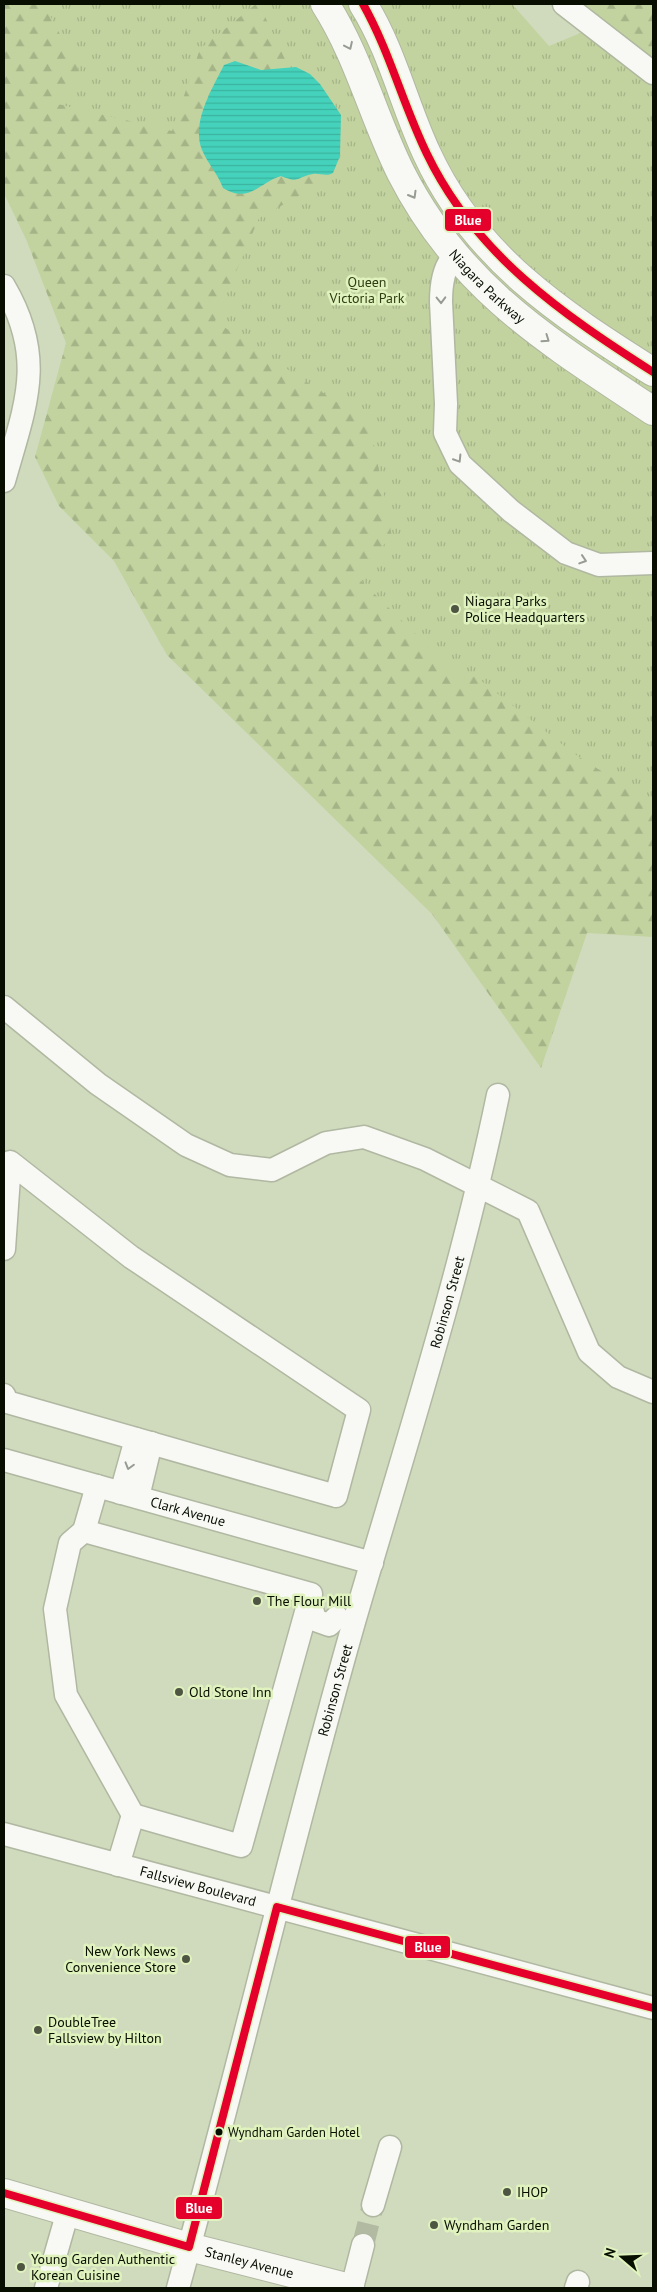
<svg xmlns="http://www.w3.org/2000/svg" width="657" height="2292" font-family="'PT Sans',sans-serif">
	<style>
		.grass { fill: url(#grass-tufts) }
		.forest { fill: url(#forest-firs) }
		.water { fill: url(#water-rules) }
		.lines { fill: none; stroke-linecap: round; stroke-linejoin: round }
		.minor-tunnel { stroke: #b2bba1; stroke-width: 22; stroke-dasharray: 22 11; stroke-linecap: butt }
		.minor-casing { stroke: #b0b8a1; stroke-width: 25 }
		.major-casing { stroke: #b0b8a1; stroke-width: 30 }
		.minor { stroke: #f8f9f5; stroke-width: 22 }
		.major { stroke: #f8f9f5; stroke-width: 28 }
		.bus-1-casing { stroke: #e0f3be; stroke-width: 11 }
		.bus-1 { stroke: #e4002b; stroke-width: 8 }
		.oneway { stroke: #989b93 }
		.poi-dot { fill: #4e5542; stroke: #e0f3be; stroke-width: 2 }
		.bus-dot { fill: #080e00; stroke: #e0f3be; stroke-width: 2 }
		.labels { text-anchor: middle; stroke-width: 5; stroke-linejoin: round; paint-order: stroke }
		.bus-label { font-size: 13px; fill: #080e00; stroke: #e0f3be; text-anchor: start }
		.park-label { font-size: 14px; fill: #303d12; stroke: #e0f3be }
		.street-label { font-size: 14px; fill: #080e00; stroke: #e0f3be }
		.poi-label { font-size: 14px; fill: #080e00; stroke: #e0f3be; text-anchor: start }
		.line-badge { stroke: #e0f3be; stroke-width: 2 }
		.badge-label { font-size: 14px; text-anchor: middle; font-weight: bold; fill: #fff }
	</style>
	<defs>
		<pattern id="grass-tufts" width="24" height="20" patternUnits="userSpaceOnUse" patternTransform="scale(1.25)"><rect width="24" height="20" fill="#c2d39f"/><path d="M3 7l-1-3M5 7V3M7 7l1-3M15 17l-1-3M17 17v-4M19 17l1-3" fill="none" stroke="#a5b487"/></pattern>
		<pattern id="forest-firs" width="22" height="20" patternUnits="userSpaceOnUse" patternTransform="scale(1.25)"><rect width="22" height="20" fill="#c2d39f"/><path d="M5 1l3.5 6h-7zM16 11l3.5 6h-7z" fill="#a5b487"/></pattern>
		<pattern id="water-rules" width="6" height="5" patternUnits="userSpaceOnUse" patternTransform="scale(1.25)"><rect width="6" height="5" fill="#45d2bc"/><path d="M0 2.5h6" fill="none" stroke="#3bb3a0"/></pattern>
	</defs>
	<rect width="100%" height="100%" fill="#d0dabd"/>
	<path class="grass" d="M4 4H512L549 46 583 32 591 34 653 84V937L26 239 4 193Z"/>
	<g class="forest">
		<path d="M4 4H44L83 78 49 102 172 131 200 49 256 4H259L339 174 259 218 215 321 370 424 392 537 354 574 464 681 475 676 573 753 653 804V937L587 933 541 1068 432 914 167 655 114 561 59 506 35 457 66 343 26 239 4 193Z"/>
		<path d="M576 4H653V64Z"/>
	</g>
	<path class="water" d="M235 61 261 70 296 67 310 74 320 84 341 115 340 156 333 173C326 177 320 173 313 174 296 177 300 184 281 176 258 183 250 204 223 188 218 174 208 164 202 150 191 123 212 89 224 65Z"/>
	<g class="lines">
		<path class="minor-tunnel" d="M363 2245 373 2205"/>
		<g class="minor-casing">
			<g id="minor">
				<path d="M564 4 653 73"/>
				<path d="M455 256C443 266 441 287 441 302L446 404 445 433 460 464 511 511 566 553 599 565 653 563"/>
				<path d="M4 286C47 359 25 406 4 481"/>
				<path d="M4 1007 98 1084 186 1145 230 1165 272 1170 326 1143 364 1137 425 1159 528 1211 589 1352 618 1377 653 1392"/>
				<path d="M4 1249 10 1162 131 1257 359 1410 336 1496 7 1402 4 1395"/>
				<path id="s1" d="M4 1460 372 1563"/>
				<path d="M121 1493 136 1439"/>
				<path d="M138 1497 151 1443"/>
				<path d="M84 1531 311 1594 241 1846 133 1815 66 1695 55 1609 70 1543Z"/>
				<path d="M84 1531 97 1486"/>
				<path d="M312 1609 315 1620 329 1625 337 1617"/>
				<path id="s2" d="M4 1834 653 2008"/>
				<path d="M118 1865 133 1815"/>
				<path d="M373 2205 390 2147"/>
				<path d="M46 2288 68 2211"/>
				<path id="s3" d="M178 2288C239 2067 291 1843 354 1622 405 1447 461 1274 498 1095"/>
				<path d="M352 2288 363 2245"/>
				<path d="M576 2288 578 2282"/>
			</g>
		</g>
		<g class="major-casing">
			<g id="major">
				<path id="s4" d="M325 4C359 57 373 117 401 173 460 289 549 342 653 411"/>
				<path d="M363 4C392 50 404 105 427 154 475 258 560 313 653 372"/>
				<path id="s5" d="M4 2193 189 2247 350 2288"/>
			</g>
		</g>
		<use href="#minor" class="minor"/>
		<use href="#major" class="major"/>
		<g class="bus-1-casing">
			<g id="bus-1">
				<path d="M363 4C390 52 403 105 427 154 475 254 562 314 653 372"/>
				<path d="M4 2193 189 2247 277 1907 653 2008"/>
			</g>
		</g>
		<use href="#bus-1" class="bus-1"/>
	</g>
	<defs><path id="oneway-chevron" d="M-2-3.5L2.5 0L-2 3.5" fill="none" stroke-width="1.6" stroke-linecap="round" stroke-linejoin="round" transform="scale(1.25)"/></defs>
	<g class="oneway">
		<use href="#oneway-chevron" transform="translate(349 46) rotate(65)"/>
		<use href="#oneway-chevron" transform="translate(413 195) rotate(60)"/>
		<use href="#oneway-chevron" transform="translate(441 300) rotate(89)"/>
		<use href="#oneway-chevron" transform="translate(546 339) rotate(35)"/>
		<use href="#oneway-chevron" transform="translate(458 459) rotate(58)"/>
		<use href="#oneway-chevron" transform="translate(583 560) rotate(18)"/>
		<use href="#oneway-chevron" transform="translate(129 1466) rotate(106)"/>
	</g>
	<g class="poi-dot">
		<circle cx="455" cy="609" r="5"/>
		<circle cx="257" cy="1601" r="5"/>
		<circle cx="179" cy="1692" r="5"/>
		<circle cx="186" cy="1959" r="5"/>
		<circle cx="38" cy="2030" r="5"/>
		<circle cx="507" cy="2192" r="5"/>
		<circle cx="434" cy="2225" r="5"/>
		<circle cx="21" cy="2267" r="5"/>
	</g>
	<circle class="bus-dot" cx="219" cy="2132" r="4.5"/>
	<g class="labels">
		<g class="bus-label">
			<text x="228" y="2137">Wyndham Garden Hotel</text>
		</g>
		<g class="park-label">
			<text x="367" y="287">Queen<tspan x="367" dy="16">Victoria Park</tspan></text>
		</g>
		<g class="street-label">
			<text dy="5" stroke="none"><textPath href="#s4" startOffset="329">Niagara Parkway</textPath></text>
			<text dy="5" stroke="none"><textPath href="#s3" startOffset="1022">Robinson Street</textPath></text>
			<text dy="5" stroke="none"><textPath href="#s1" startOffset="191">Clark Avenue</textPath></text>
			<text dy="5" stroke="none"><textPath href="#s3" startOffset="618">Robinson Street</textPath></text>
			<text dy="5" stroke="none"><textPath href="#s2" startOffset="201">Fallsview Boulevard</textPath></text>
			<text dy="5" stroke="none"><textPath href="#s5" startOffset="255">Stanley Avenue</textPath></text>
		</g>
		<g class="poi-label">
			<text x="465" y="606">Niagara Parks<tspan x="465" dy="16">Police Headquarters</tspan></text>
			<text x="267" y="1606">The Flour Mill</text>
			<text x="189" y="1697">Old Stone Inn</text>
			<text x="176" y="1956" text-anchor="end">New York News<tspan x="176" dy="16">Convenience Store</tspan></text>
			<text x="48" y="2027">DoubleTree<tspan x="48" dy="16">Fallsview by Hilton</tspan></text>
			<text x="517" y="2197">IHOP</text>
			<text x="444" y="2230">Wyndham Garden</text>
			<text x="31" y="2264">Young Garden Authentic<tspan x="31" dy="16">Korean Cuisine</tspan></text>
		</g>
	</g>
	<g class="line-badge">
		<rect x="444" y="208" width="48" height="24" rx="5" fill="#e4002b"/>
		<rect x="404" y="1935" width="47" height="24" rx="5" fill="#e4002b"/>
		<rect x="175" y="2196" width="48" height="24" rx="5" fill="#e4002b"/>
	</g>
	<g class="badge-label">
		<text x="468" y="225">Blue</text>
		<text x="428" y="1952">Blue</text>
		<text x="199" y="2213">Blue</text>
	</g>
	<rect width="657" height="2292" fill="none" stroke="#080e00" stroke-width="10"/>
	<g transform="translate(622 2257) rotate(289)" stroke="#e0f3be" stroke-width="4" paint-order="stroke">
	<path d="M0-4L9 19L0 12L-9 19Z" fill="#080e00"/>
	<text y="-8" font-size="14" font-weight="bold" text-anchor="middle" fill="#080e00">N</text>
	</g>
</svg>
